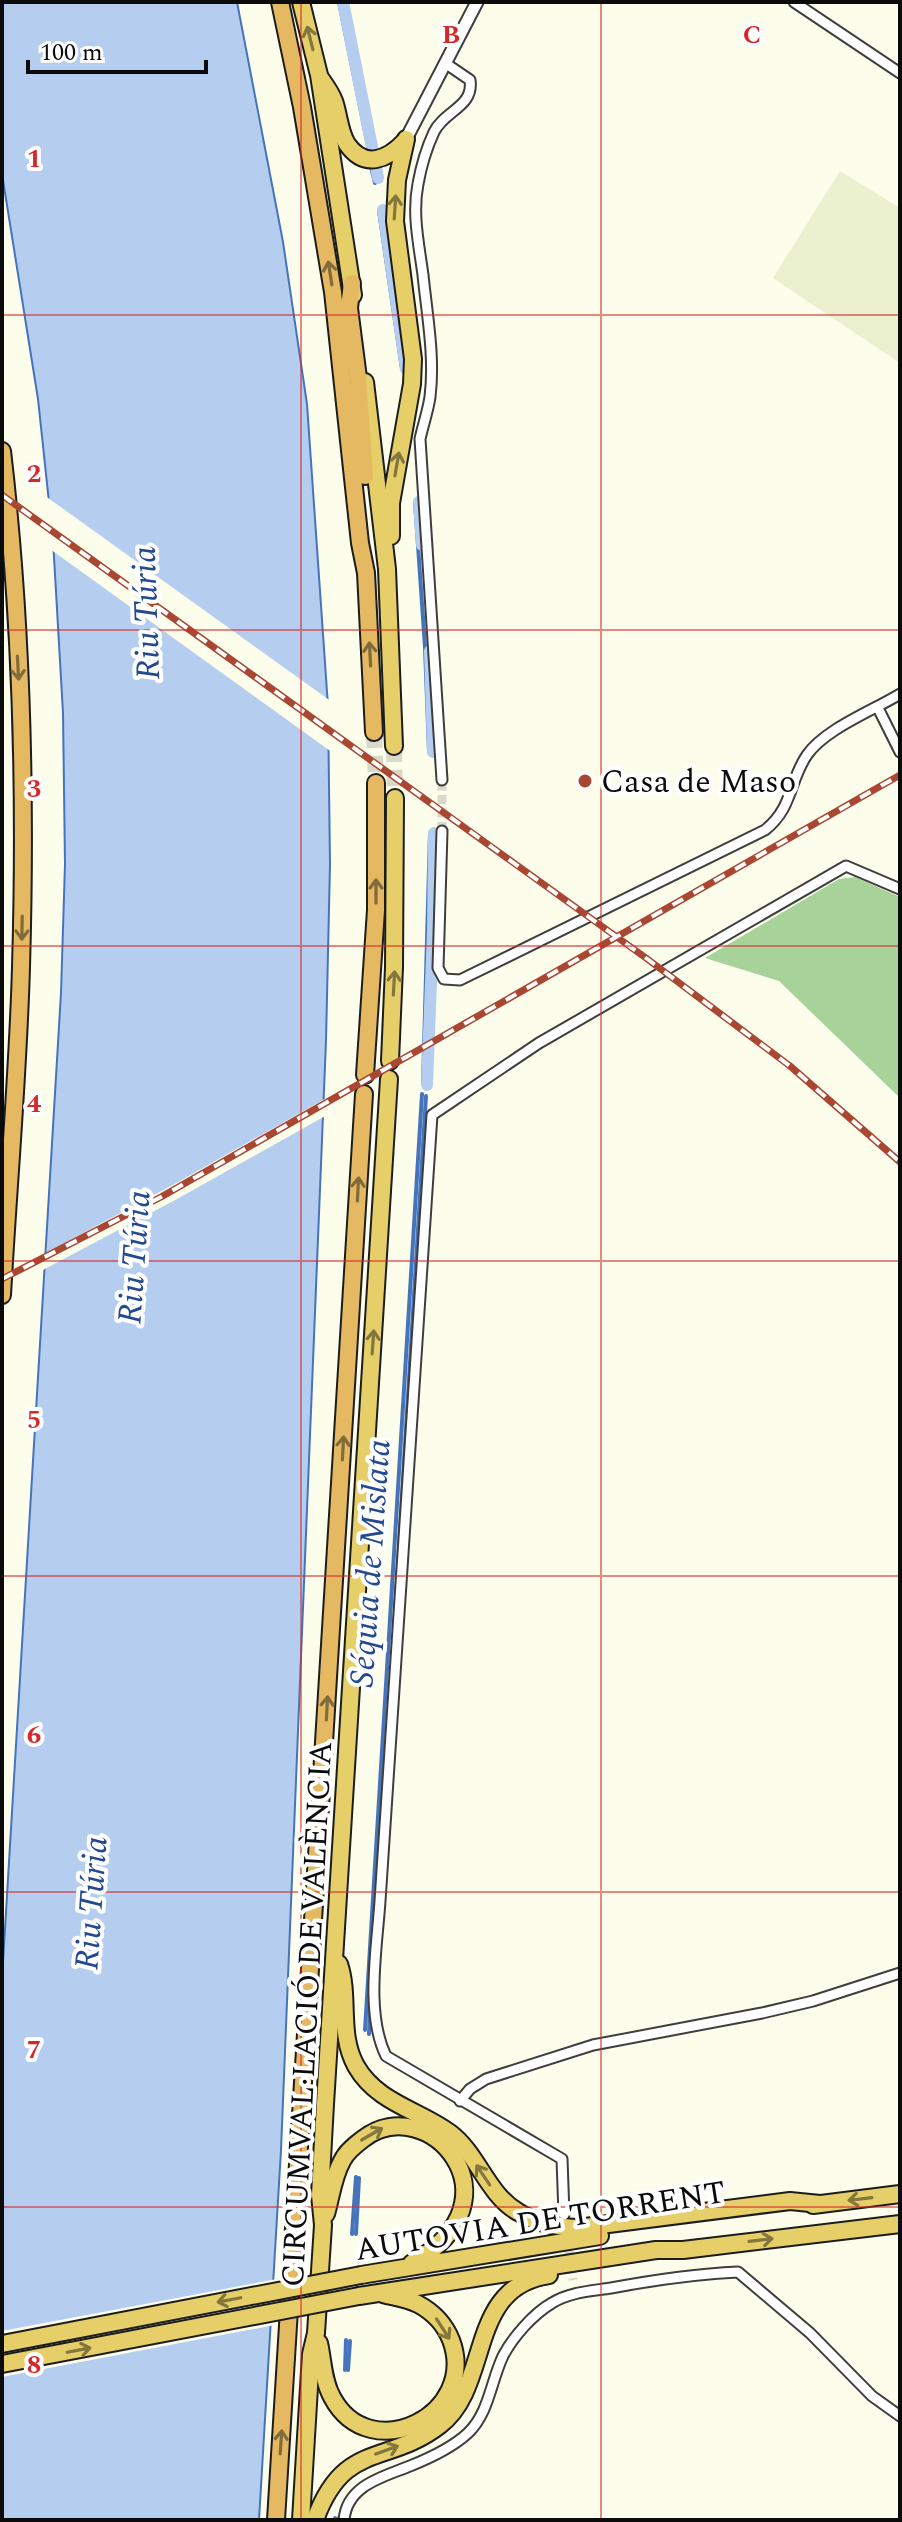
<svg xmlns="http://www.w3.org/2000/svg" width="902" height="2522" font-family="Spectral,serif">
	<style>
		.farmland { fill: #ebf0ce }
		.forest { fill: #a7d29a }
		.water { fill: #b5cdee; stroke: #4574bd; stroke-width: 2 }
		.pier { fill: #fcfdeb }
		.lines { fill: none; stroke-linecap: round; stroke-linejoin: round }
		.stream { stroke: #4574bd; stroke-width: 4 }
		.canal { stroke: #b5cdee; stroke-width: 12 }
		.minor-tunnel { stroke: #d8d9c9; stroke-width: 9; stroke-dasharray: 9 4.5; stroke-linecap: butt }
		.trunk-tunnel { stroke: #d8d9c9; stroke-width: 16; stroke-dasharray: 16 8; stroke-linecap: butt }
		.motorway-tunnel { stroke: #d8d9c9; stroke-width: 16; stroke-dasharray: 16 8; stroke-linecap: butt }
		.minor-casing { stroke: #3e3e3e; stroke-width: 13 }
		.tertiary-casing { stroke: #3e3e3e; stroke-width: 15 }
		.trunk-casing { stroke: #1c1c1c; stroke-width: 20 }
		.motorway-casing { stroke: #1c1c1c; stroke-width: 20 }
		.minor { stroke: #fff; stroke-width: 9 }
		.tertiary { stroke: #fff; stroke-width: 11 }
		.trunk { stroke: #e6cf68; stroke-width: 16 }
		.motorway { stroke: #e4b962; stroke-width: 16 }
		.rail-casing { stroke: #aa4733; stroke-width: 7 }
		.rail { stroke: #fff; stroke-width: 4; stroke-dasharray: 12; stroke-linecap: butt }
		.trunk-bridge-casing { stroke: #1c1c1c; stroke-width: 20; stroke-linecap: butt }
		.trunk-bridge { stroke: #e6cf68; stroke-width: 16 }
		.oneway { stroke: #83773e }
		.oneway2 { stroke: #826b3b }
		.grid { fill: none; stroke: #d62828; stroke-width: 2; stroke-opacity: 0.55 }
		.poi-dot { fill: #aa4733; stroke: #fff; stroke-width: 3 }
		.labels { text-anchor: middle; stroke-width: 8; stroke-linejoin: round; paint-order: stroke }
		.poi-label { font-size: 32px; fill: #0b0b0b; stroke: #fff; text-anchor: start }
		.street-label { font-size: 32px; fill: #0b0b0b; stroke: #fff }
		.water-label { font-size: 34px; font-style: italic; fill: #23498e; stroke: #fff }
		.grid-label { font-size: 26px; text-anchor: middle; font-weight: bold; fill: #d62828; stroke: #fff; stroke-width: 8; stroke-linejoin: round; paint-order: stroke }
	</style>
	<rect width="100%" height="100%" fill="#fcfdeb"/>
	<path class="farmland" d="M840 171 900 208V363L773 278Z"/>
	<path class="forest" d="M855 877 900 897V1098L779 981 705 958 839 879Z"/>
	<path class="water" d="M2 2H237L283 242 307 404 328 706 330 864 326 1041 281 2150 259 2520H2V1979L61 993 65 864 63 713 53 540 38 399 2 174Z"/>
	<g class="pier">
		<path d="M44 495 332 702 333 753 50 549Z"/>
		<path d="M328 1097 327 1115 177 1199 41 1271 42 1255 180 1181Z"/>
		<path d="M277 2279 275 2325 2 2377V2331Z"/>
	</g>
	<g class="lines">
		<g class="stream">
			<path d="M339 2 369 151"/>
			<path d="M371 167 375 183"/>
			<path d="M379 211 402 369"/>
			<path d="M415 502 425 647 429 752"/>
			<path d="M423 1084 430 833"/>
			<path d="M394 1629 426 1096"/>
			<path d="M365 2030 422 1094"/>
			<path d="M369 2034 370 2005"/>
			<path d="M352 2234 356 2177"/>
			<path d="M356 2234 359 2178"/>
			<path d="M345 2370 346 2340"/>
			<path d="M348 2370 350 2341"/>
			<path d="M335 2520V2518"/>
			<path d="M339 2520V2518"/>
		</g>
		<g class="canal">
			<path d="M343 2 373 152"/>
			<path d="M376 167 378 178"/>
			<path d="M383 210 406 369"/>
			<path d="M419 502 422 545"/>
			<path d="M430 651 433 752"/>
			<path d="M427 1085 433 931 434 833"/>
		</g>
		<g class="minor-tunnel">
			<path d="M442 831V780"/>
			<path d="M567 2238 573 2280"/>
		</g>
		<path class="trunk-tunnel" d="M394 746 395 798"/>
		<path class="motorway-tunnel" d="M374 732 376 783"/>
		<g class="minor-casing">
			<g id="minor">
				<path d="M794 2 900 73"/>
				<path d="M878 708 900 752"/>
				<path d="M442 780 420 439C423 425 428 411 430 397 435 357 427 315 423 275 419 245 412 214 418 184 421 167 427 147 434 132 445 110 474 107 470 80L445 63"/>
				<path d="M442 831 438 968 444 979 460 980 765 830C793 808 789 781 807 755 825 729 872 711 900 694"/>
				<path d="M460 2101 470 2089 486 2079 593 2045 762 2013 813 2001 900 1973"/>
				<path d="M564 2215 562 2159 386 2056C365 2013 377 1948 380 1901L432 1115 539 1043 846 866 900 889"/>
				<path d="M344 2520C347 2485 383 2477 410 2466 430 2458 452 2448 468 2433 489 2413 491 2381 503 2356 513 2337 533 2314 552 2303 569 2292 592 2291 611 2288 654 2280 695 2274 738 2272L810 2333 872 2396 900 2416"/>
			</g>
		</g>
		<g class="tertiary-casing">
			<path id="tertiary" d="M406 139 477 2"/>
		</g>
		<g class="trunk-casing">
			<g id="trunk">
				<path d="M301 2 319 75 353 295"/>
				<path d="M321 79C326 86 331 93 334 101 339 115 339 131 347 144 365 170 388 159 405 141"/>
				<path d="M365 382 387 569 394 746"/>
				<path d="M391 536V503L412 384 413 359 395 221 397 180 406 139"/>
				<path d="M390 1061 394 967 395 798"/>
				<path d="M339 1964C350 1997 338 2034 356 2066 377 2103 419 2110 450 2133 478 2154 487 2194 518 2212 536 2223 556 2227 577 2228L790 2201 820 2204"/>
				<path d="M813 2205 900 2194"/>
				<path d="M326 2214C331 2197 333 2177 342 2161 346 2152 355 2145 363 2139 427 2089 526 2199 412 2263"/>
				<path d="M361 2275 600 2236"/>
				<path d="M359 2296 656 2250H683L900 2224"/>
				<path d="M319 2343C323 2361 323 2381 332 2397 370 2469 479 2414 451 2340 445 2325 433 2312 418 2304 408 2299 394 2297 383 2294"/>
				<path d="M301 2520 311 2354 316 2333 323 2225 320 2195 325 2104 389 1079"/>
				<path d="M315 2520C344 2440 387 2466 440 2425 492 2385 466 2287 549 2275"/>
			</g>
		</g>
		<g class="motorway-casing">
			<g id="motorway">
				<path d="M280 2 302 107 333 292 360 543 366 573 374 732"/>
				<path d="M352 283 349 308 358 378 365 476"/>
				<path d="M2 451C22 621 26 796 21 967 18 1076 8 1186 2 1295"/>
				<path d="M365 1075 376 910V783"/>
				<path d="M276 2520 364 1094"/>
			</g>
		</g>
		<use href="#minor" class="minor"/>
		<use href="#tertiary" class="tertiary"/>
		<use href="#trunk" class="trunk"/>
		<use href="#motorway" class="motorway"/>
		<g class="rail-casing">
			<g id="rail">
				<path d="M2 495 646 958 790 1066 900 1162"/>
				<path d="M2 1279 161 1197 900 775"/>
			</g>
		</g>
		<use href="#rail" class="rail"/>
		<g class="trunk-bridge-casing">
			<g id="trunk-bridge">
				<path d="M2 2344 361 2275"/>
				<path d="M2 2364 359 2296"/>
			</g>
		</g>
		<use href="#trunk-bridge" class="trunk-bridge"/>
	</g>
	<defs><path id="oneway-shaft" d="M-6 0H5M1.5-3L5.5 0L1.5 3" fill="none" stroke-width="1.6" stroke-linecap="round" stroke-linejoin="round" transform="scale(2)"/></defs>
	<g class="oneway">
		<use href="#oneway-shaft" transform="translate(310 38) rotate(-104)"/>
		<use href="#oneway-shaft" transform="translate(395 207) rotate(-86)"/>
		<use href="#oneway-shaft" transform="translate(397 464) rotate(-80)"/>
		<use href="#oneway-shaft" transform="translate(394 983) rotate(-87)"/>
		<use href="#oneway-shaft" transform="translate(373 1342) rotate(-86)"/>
		<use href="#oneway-shaft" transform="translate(372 2134) rotate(-30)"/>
		<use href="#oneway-shaft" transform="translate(483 2175) rotate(-124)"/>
		<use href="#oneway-shaft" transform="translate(860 2199) rotate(173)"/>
		<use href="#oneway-shaft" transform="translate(761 2240) rotate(-7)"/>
		<use href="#oneway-shaft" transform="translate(229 2300) rotate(169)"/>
		<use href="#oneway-shaft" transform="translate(443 2329) rotate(57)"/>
		<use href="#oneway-shaft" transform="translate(79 2350) rotate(-11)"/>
		<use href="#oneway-shaft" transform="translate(387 2450) rotate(-20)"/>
	</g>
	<g class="oneway2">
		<use href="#oneway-shaft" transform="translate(330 273) rotate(-99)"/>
		<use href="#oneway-shaft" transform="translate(370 654) rotate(-93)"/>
		<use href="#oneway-shaft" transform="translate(18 668) rotate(87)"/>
		<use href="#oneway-shaft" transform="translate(376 891) rotate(-90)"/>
		<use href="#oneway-shaft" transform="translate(22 928) rotate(91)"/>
		<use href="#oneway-shaft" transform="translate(358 1189) rotate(-87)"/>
		<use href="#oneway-shaft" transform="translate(343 1448) rotate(-87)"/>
		<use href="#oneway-shaft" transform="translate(327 1708) rotate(-87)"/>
		<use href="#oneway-shaft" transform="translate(281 2442) rotate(-86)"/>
	</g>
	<path class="grid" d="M301 2V2520M601 2V2520M2 315H900M2 630H900M2 946H900M2 1261H900M2 1576H900M2 1892H900M2 2207H900"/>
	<circle class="poi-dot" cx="585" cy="781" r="8"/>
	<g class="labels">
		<g class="poi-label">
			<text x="601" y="792">Casa de Maso</text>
		</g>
		<g class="street-label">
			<text transform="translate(306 2014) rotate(-87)" y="11">CIRCUMVAL·LACIÓ DE VALÈNCIA</text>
			<text transform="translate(540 2220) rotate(-9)" y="11">AUTOVIA DE TORRENT</text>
		</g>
		<g class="water-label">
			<text transform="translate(145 613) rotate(-92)" y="12">Riu Túria</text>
			<text transform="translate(133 1257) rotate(-86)" y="12">Riu Túria</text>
			<text transform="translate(369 1563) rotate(-86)" y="12">Séquia de Mislata</text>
			<text transform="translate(90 1903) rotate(-86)" y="12">Riu Túria</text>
		</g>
	</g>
	<g class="grid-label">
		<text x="451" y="43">B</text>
		<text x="752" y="43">C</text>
		<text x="34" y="167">1</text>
		<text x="34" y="482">2</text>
		<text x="34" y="797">3</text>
		<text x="34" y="1112">4</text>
		<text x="34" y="1428">5</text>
		<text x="34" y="1743">6</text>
		<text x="34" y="2058">7</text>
		<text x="34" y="2373">8</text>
	</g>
	<rect width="902" height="2522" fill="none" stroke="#0b0b0b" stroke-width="8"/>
	<path d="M28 60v12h178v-12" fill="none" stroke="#0b0b0b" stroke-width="4"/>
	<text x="40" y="60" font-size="24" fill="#0b0b0b" stroke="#ffffff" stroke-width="6" paint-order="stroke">100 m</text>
</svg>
